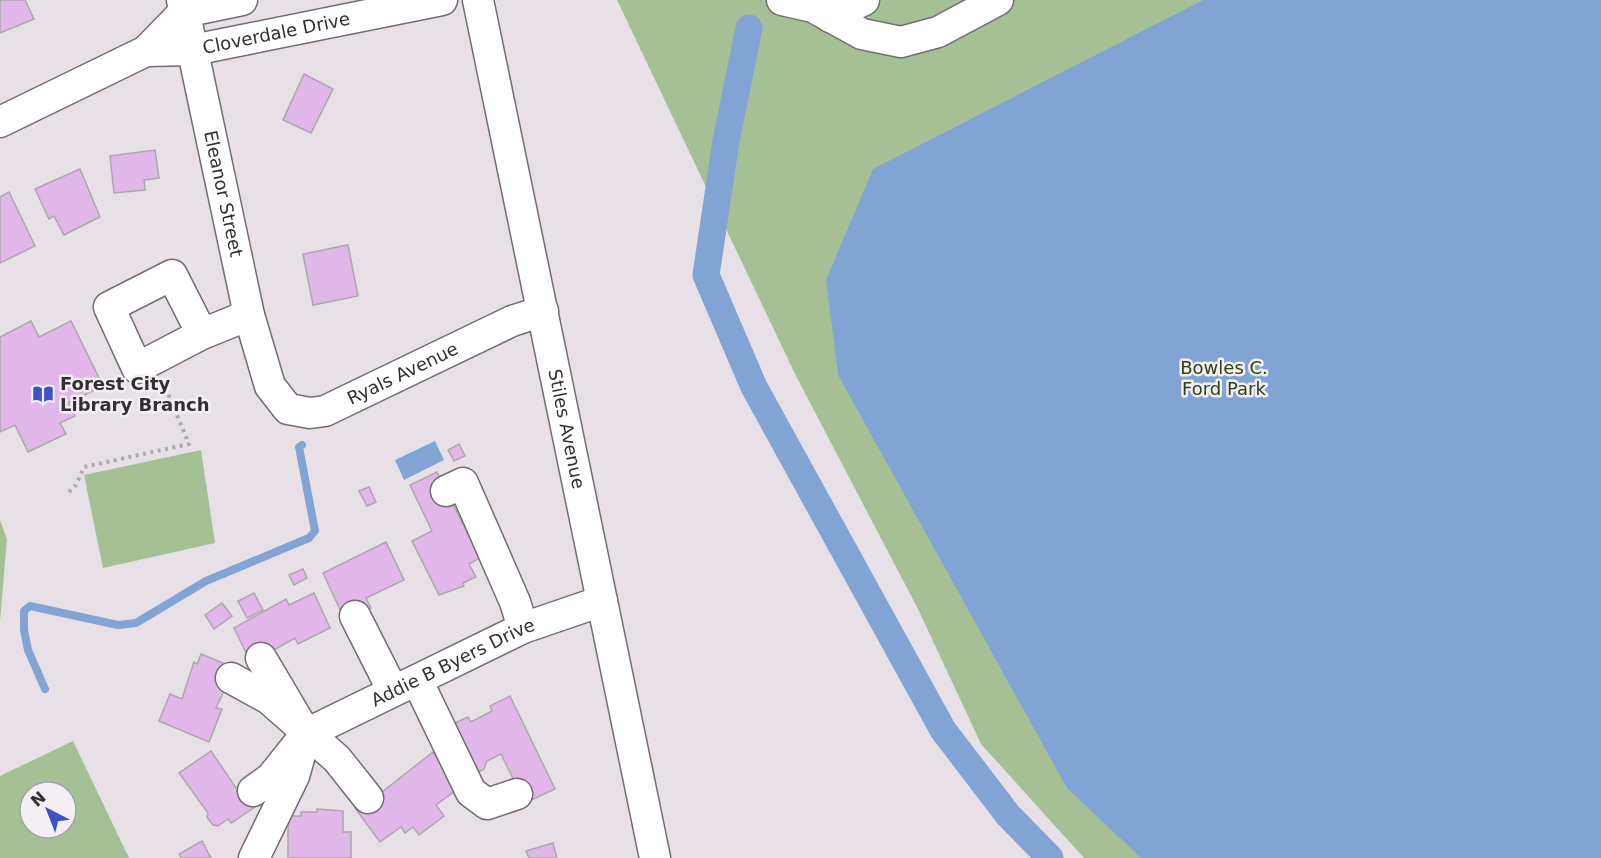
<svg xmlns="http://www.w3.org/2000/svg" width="1601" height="858" font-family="'DejaVu Sans',sans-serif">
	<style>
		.green { fill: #a6c096; fill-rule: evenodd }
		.water { fill: #82a4d5 }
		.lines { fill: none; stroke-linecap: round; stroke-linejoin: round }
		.stream { stroke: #82a4d5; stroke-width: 8 }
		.canal { stroke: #82a4d5; stroke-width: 27 }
		.building { fill: #e0b7e8; stroke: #aca7ad; stroke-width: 1.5 }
		.minor-casing { stroke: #736d73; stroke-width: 33 }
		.path { stroke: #aea9ae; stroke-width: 4; stroke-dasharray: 3 4.5; stroke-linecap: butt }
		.minor { stroke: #fff; stroke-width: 30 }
		.labels { text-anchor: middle; stroke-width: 5; stroke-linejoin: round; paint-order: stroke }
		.street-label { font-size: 18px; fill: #322f32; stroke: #f4eef5 }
		.park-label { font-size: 18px; fill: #27440c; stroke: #f4eef5 }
		.poi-label { font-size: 18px; font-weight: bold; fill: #322f32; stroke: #f4eef5; text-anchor: start }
	</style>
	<rect width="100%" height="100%" fill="#e7e1e7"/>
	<g class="green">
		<path d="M617 0H1601V858H1084L981 744 918 609 796 376Z"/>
		<path d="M201 450 215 543 103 568 84 475Z"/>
		<path d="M0 520 7 539 0 621Z"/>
		<path d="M73 741 129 858H0V776ZM30 792H66V828H30Z"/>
	</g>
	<g class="water">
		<path d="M1203 0H1601V858H1141L1067 788 838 375 826 280 873 169Z"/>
		<path d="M435 441 444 460 404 480 395 460Z"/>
	</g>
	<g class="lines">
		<path class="stream" d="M45 689 28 650 24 630V611L30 606 118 625 136 623 206 581 309 538 315 531 299 447 302 445"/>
		<path class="canal" d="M749 28 726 141 706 275 754 387 943 730 1008 815 1050 858"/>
	</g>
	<g class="building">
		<path d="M0 0H25L34 19 0 33Z"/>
		<path d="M304 74 333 89 311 133 283 120Z"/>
		<path d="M155 150 159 178 144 180 145 190 114 193 110 156Z"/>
		<path d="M80 169 100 217 64 235 54 216 49 219 35 189Z"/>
		<path d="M9 192 35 246 0 263V197Z"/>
		<path d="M348 245 358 296 313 305 303 254Z"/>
		<path d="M31 321 39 337 71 321 103 386 68 403 75 416 60 423 66 434 28 452 15 425 0 432V337Z"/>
		<path d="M459 444 465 456 454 461 448 450Z"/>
		<path d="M437 472 480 558 469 564 476 577 463 583 464 586 439 595 412 541 432 531 410 485Z"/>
		<path d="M369 487 376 502 367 506 359 491Z"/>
		<path d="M386 542 404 580 366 598 371 608 345 620 323 573Z"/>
		<path d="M303 569 307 578 294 585 289 575Z"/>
		<path d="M254 593 263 610 247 618 238 601Z"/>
		<path d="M314 593 330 628 298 644 295 638 251 663 234 628 286 599 289 605Z"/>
		<path d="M222 603 232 616 214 629 205 615Z"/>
		<path d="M201 654 235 668 216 708 222 709 209 742 159 721 170 694 182 699 194 662 197 664Z"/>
		<path d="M510 696 555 789 525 803 501 754 487 761 484 769 476 773 446 727 468 717 471 722 492 711 490 706Z"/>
		<path d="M211 751 236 788 246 781 261 803 231 823 228 819 218 826 213 825 207 817 208 813 179 773Z"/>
		<path d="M433 752 459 788 436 805 444 816 419 835 413 827 405 833 401 827 380 842 355 808 380 789 382 792Z"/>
		<path d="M317 809 343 811V832H351V858H288V816H301V812H317Z"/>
		<path d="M202 841 211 858H181L179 854Z"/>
		<path d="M553 843 557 858H529L526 851Z"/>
	</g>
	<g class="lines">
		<g class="minor-casing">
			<g id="minor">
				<path id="s1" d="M182 0 249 315 270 386 288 409 310 413 325 411 512 321 543 311"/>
				<path id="s2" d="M478 0 655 858"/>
				<path d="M782 0 813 7 862 34 901 42 938 32 998 0"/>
				<path d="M830 17 864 0"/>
				<path id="s3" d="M146 51 193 50 442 0"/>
				<path d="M0 122 146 51 184 12 242 0"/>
				<path d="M202 334 172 275 109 307 137 368 202 334 249 315"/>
				<path d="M446 491 463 483 515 602 523 628"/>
				<path d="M355 616 393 691"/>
				<path d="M231 678 269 699 337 759 368 798"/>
				<path d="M417 680 471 792 487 804 517 794"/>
				<path id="s4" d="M253 791 271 778 306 734 523 628 602 601"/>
				<path d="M254 858 294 776 306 734 261 658"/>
			</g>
		</g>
		<path class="path" d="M69 492 76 485 84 467 189 444 167 391"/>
		<use href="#minor" class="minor"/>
	</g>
	<defs>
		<g id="library-bare" transform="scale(1.62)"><path d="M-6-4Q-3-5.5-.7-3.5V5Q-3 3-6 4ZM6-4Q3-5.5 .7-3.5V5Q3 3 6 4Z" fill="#3c52c5" stroke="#f4eef5" stroke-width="2.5" paint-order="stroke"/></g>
	</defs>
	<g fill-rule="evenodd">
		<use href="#library-bare" x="43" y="394"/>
	</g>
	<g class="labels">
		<g class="street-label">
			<text dy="6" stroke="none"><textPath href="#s3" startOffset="132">Cloverdale Drive</textPath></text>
			<text dy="6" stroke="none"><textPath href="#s1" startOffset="198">Eleanor Street</textPath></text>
			<text dy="6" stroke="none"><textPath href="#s1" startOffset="549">Ryals Avenue</textPath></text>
			<text dy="6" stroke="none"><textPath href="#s2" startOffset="438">Stiles Avenue</textPath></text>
			<text dy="6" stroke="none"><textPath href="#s4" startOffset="242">Addie B Byers Drive</textPath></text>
		</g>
		<g class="park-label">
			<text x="1224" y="374">Bowles C.<tspan x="1224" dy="21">Ford Park</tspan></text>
		</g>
		<g class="poi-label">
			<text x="60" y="390">Forest City<tspan x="60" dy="21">Library Branch</tspan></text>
		</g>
	</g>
	<g transform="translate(48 810) rotate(318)"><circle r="28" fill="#f4eef5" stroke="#a6a2a7" stroke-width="1.5"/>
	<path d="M0-4.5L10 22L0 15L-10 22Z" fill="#3c52c5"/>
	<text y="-9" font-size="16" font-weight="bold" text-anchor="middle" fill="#322f32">N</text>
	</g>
</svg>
